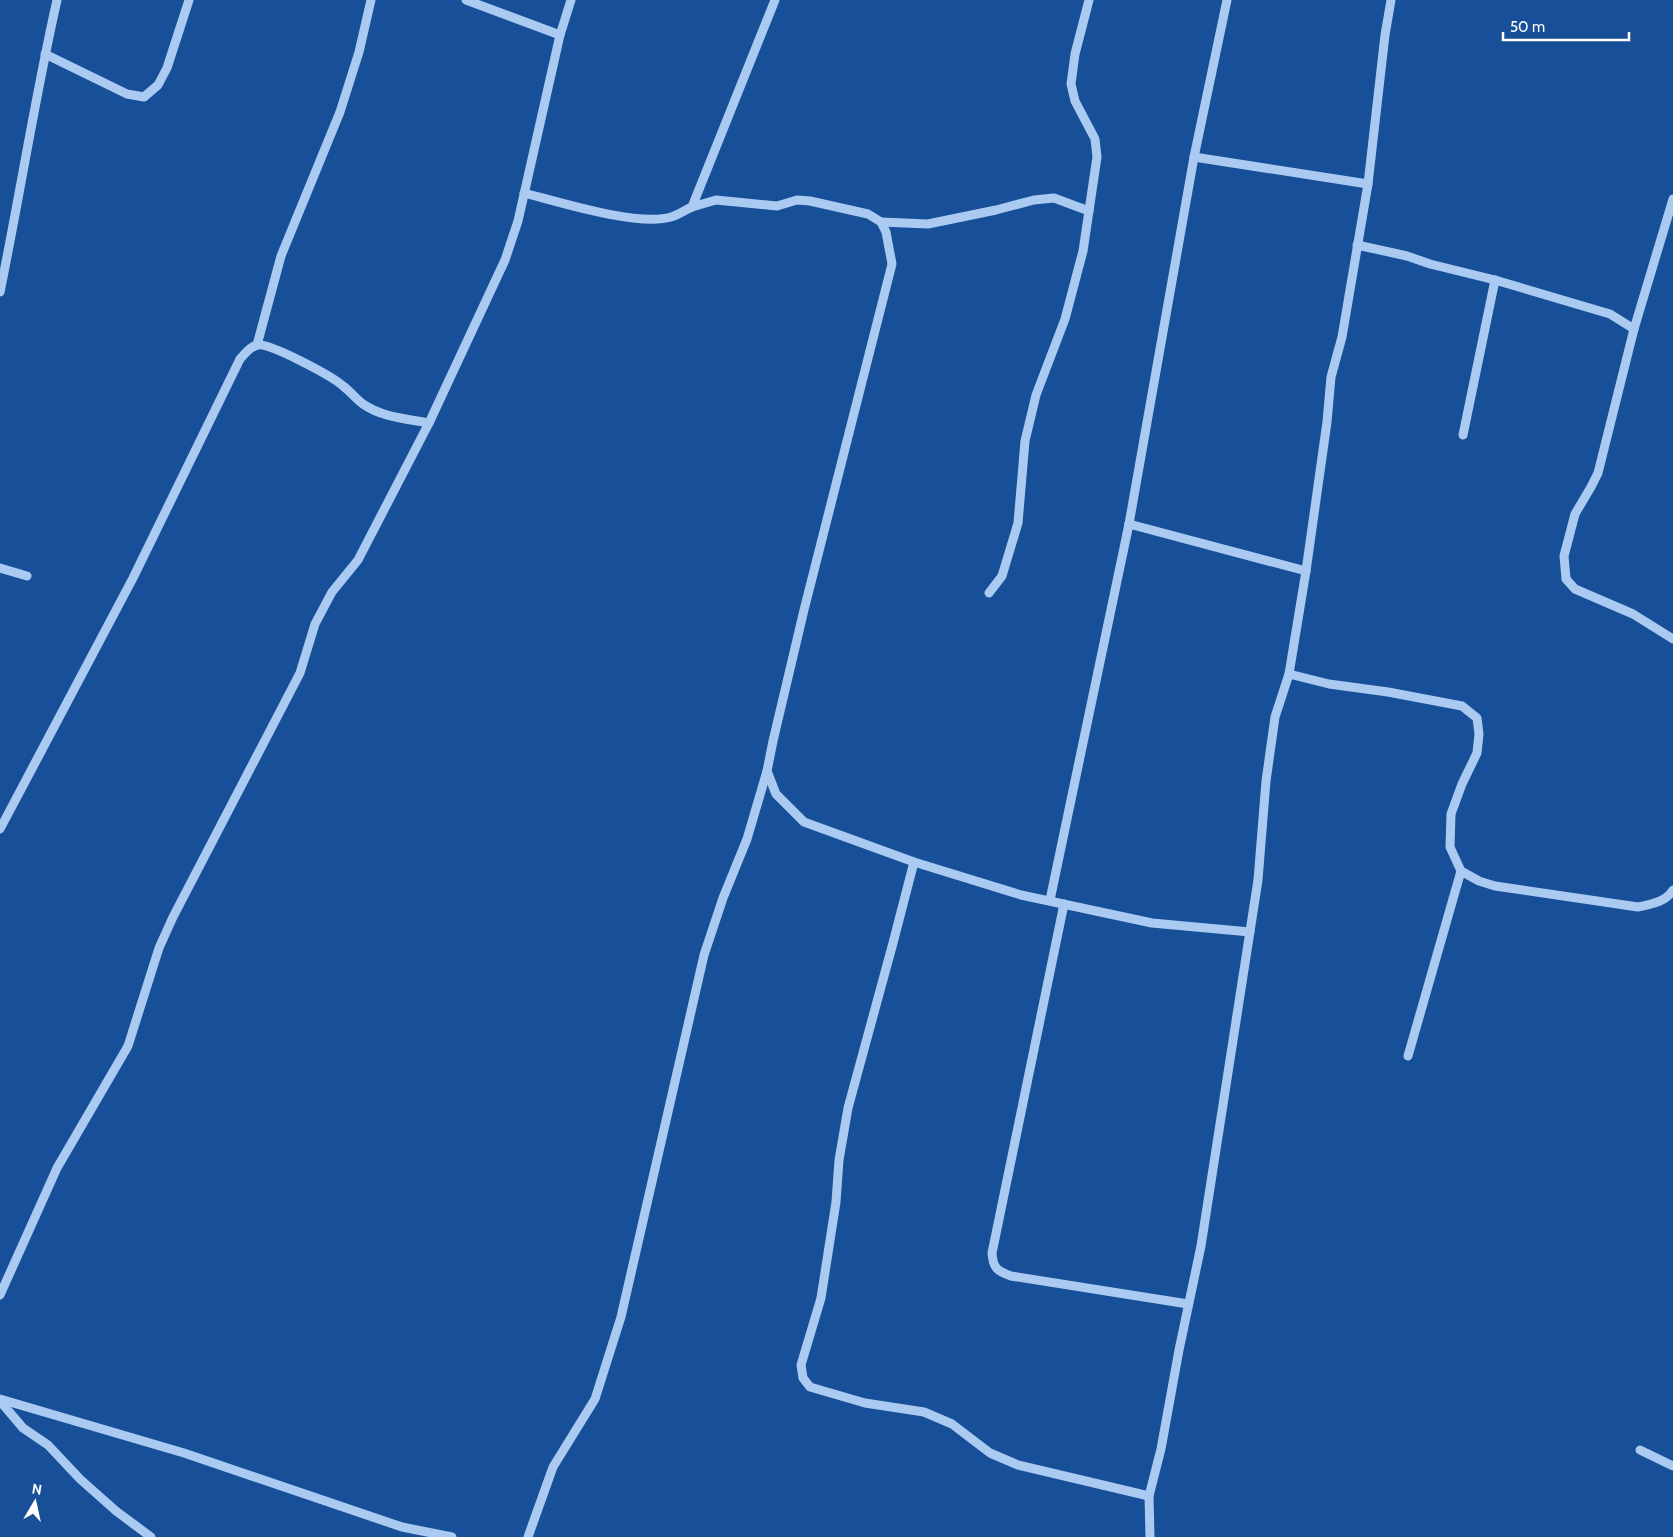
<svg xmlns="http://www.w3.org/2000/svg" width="1673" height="1537" font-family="Cabin,sans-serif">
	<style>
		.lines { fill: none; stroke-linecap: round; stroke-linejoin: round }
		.minor { stroke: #aacaf2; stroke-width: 9 }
	</style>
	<rect width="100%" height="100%" fill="#174f98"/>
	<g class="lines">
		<g class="minor">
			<path d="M466 0 560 35"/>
			<path d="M45 54 127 94 144 97 158 85 167 68 189 0"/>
			<path d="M1194 157 1368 184"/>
			<path d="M524 193C559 202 638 227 671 217 678 215 685 210 692 207L775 0"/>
			<path d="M1673 199 1634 329 1598 473 1591 487 1575 514 1564 556 1566 579 1575 589 1633 614 1673 639"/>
			<path d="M692 207 716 200 777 206 797 200 810 201 868 214 881 222 886 232 892 264 804 610 773 741 767 771 776 794 804 822 914 862 1021 895 1152 923 1250 932"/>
			<path d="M881 222 928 224 996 210 1034 200 1054 198 1089 211"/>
			<path d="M1357 245 1407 256 1430 264 1495 280 1610 314 1634 329"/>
			<path d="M0 292C20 195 35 97 57 0"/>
			<path d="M257 345 281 256 340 112 359 52 371 0"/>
			<path d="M1463 435 1495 280"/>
			<path d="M1129 524 1306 571"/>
			<path d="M0 568 27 576"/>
			<path d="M989 593 1002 576 1018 523 1025 441 1036 395 1065 319 1083 251 1097 157 1095 139 1075 101 1071 84 1075 54 1089 0"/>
			<path d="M1289 674 1329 684 1388 692 1462 706 1477 718 1479 734 1477 753 1462 784 1451 814 1450 847 1461 871 1479 881 1495 886 1638 907C1651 904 1666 902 1673 890"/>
			<path d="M0 829 133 578 240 359C245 354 250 346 258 345 270 343 332 376 343 386 350 391 356 399 363 404 381 417 407 419 429 423"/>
			<path d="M914 862 893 943 848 1108 839 1160 836 1202 821 1298 801 1365 803 1378 810 1387 865 1403 924 1412 952 1424 990 1453 1018 1465 1149 1496"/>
			<path d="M1050 900 1129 524 1194 157 1227 0"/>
			<path d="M1064 904 992 1253C993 1268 997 1271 1011 1276L1188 1304"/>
			<path d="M1408 1056 1461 871"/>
			<path d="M0 1295 57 1168 128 1046 159 948 173 917 300 673 315 624 332 592 358 560 429 423 505 260 518 221 560 35 571 0"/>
			<path d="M0 1399 184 1453 402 1527 452 1537"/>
			<path d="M0 1401 23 1428 48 1445 80 1479 116 1511 151 1537"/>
			<path d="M1640 1450 1673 1466"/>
			<path d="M528 1537 553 1467 595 1399 621 1317 704 955 723 898 747 839 767 771"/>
			<path d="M1150 1537 1149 1496 1161 1449 1179 1350 1201 1246 1258 880 1266 781 1275 717 1289 674 1306 571 1327 422 1331 377 1342 337 1368 184 1385 35 1391 0"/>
		</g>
	</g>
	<g transform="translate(35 1502) rotate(9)" stroke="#174f98" stroke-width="4" paint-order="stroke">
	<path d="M0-4L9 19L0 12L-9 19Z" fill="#ffffff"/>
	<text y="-8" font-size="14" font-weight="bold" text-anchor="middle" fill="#ffffff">N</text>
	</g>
	<path d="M1503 32v8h126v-8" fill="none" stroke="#ffffff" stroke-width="2.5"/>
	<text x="1510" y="32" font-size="15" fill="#ffffff" stroke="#174f98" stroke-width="4" paint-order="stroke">50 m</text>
</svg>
